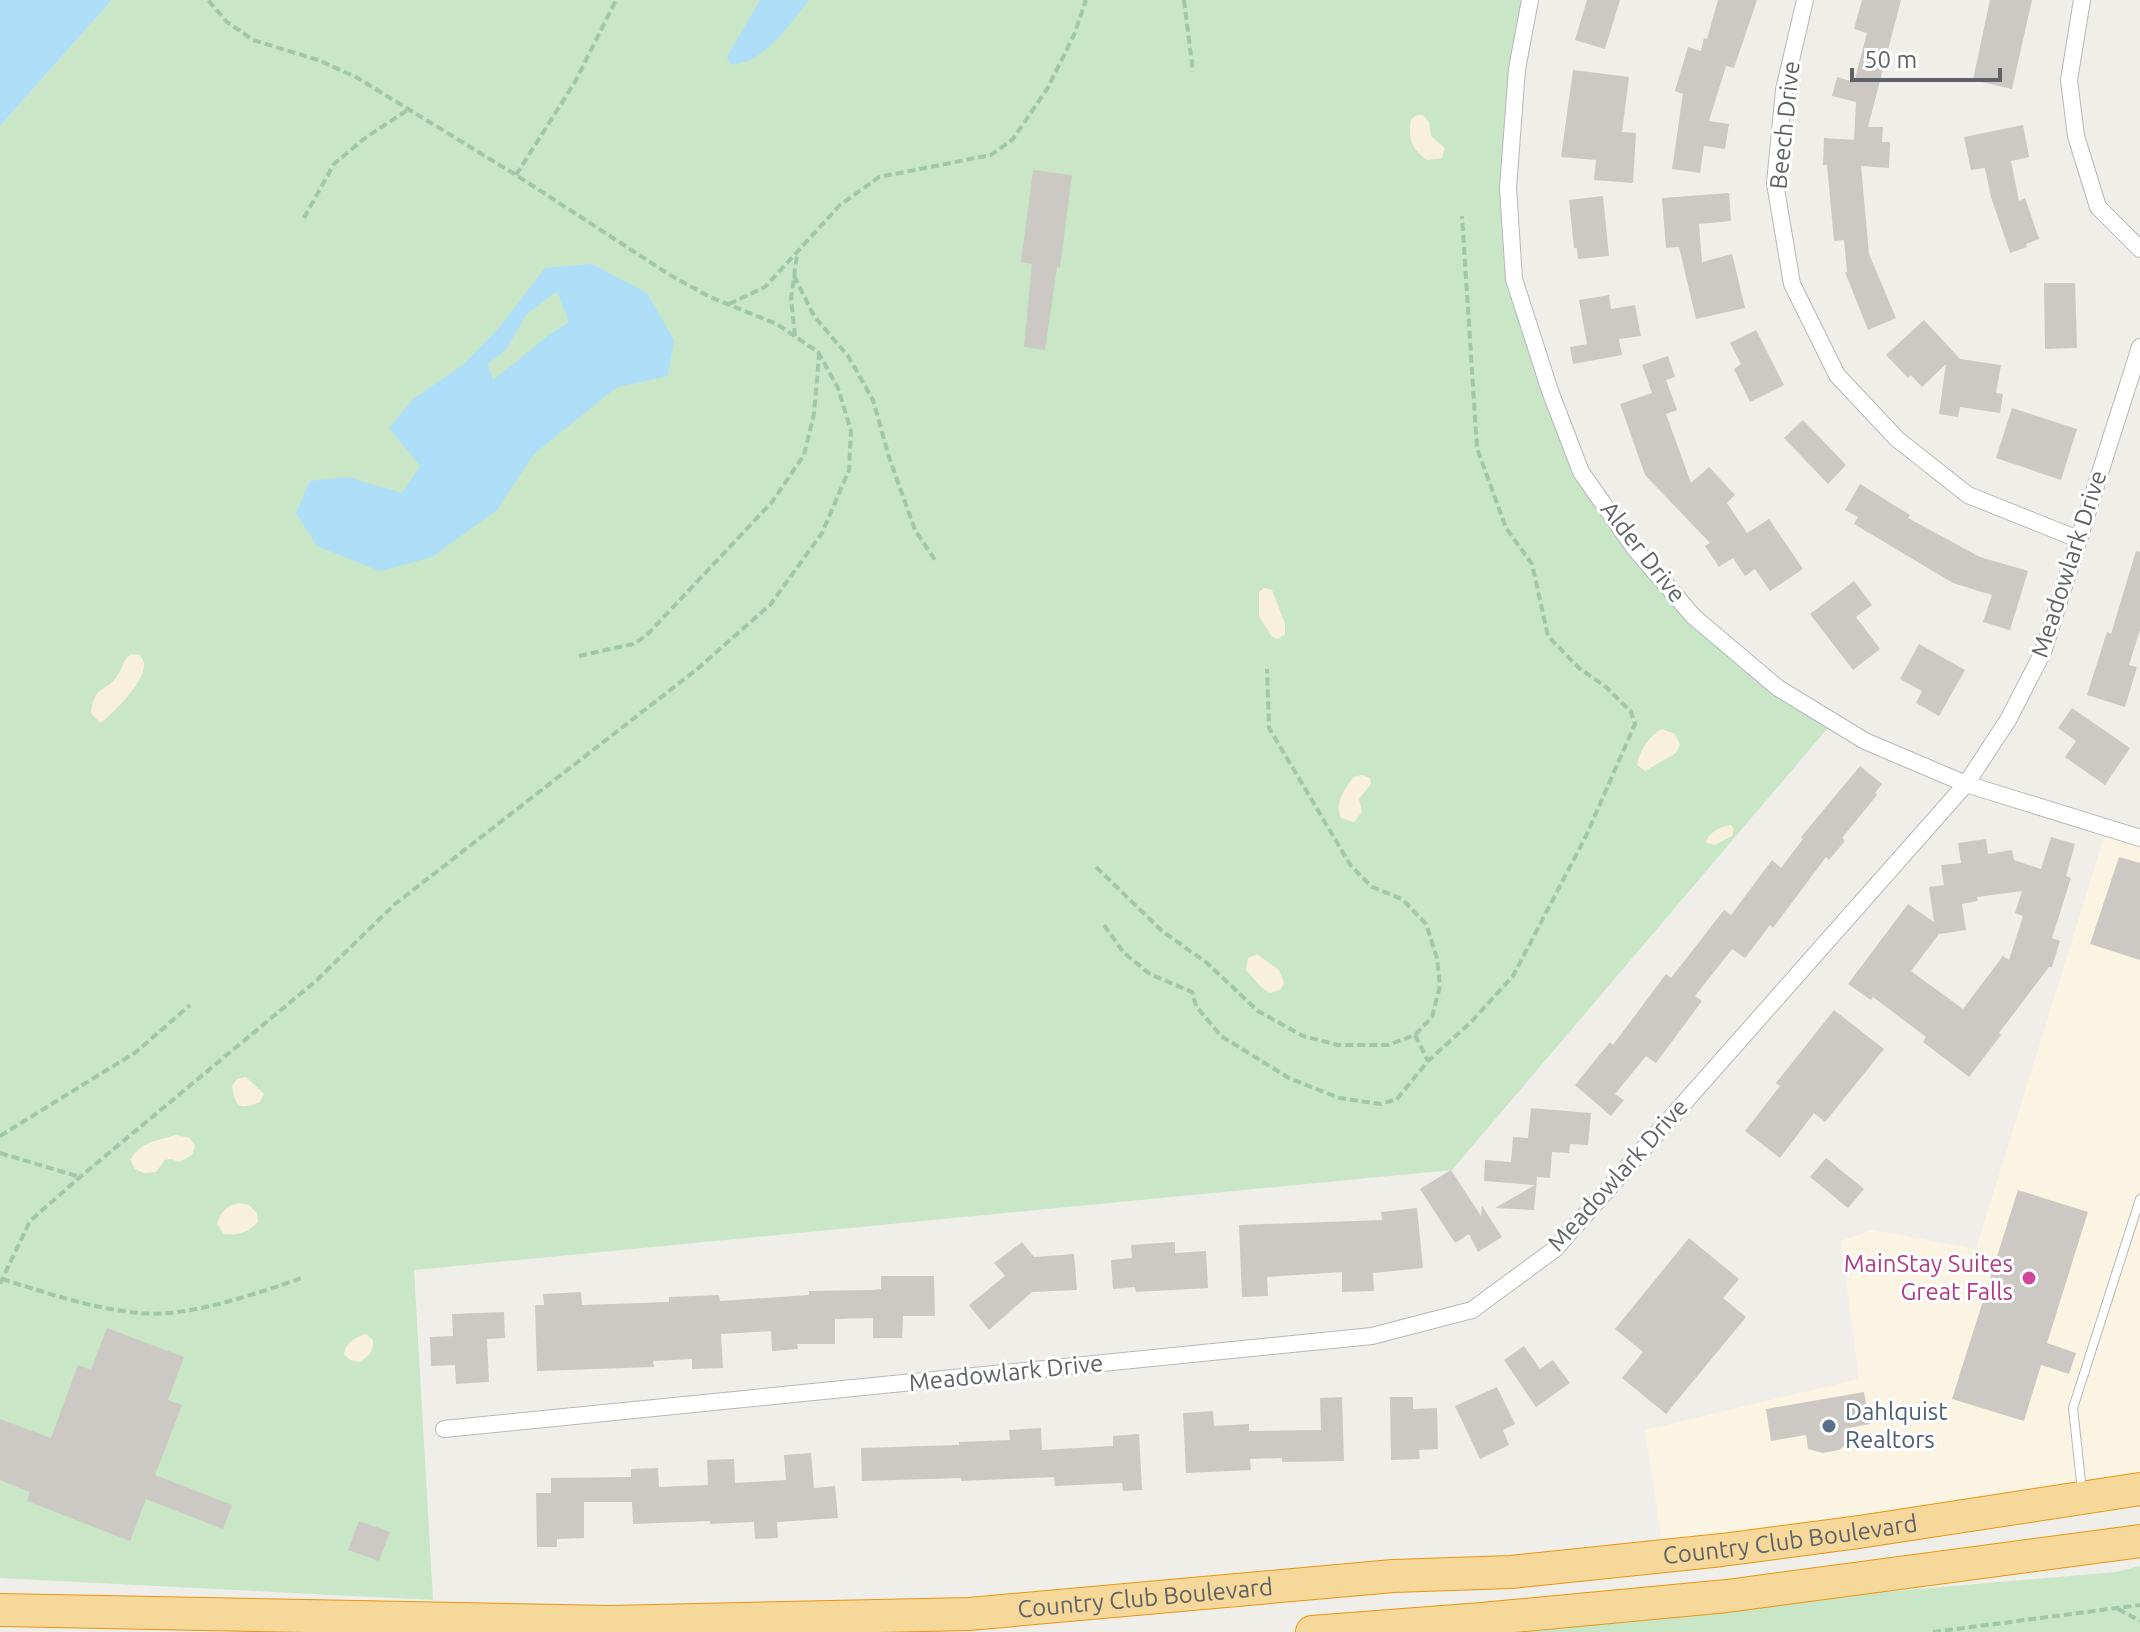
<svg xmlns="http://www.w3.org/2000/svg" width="2140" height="1632" font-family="Ubuntu,sans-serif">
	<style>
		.commercial { fill: #fcf4e2 }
		.green { fill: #c9e6c7 }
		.sand { fill: #f9f0db }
		.water { fill: #afdef9; fill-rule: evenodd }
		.building { fill: #ccc9c5; fill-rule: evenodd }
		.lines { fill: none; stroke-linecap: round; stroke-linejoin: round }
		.lane-casing { stroke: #b5b8bb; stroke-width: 10 }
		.street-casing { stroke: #b5b8bb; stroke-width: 18 }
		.highway-casing { stroke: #e89511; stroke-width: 34 }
		.path { stroke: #a0c7a8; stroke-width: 4; stroke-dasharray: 8 4; stroke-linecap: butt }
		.lane { stroke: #fff; stroke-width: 8 }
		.street { stroke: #fff; stroke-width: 16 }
		.highway { stroke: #f6d89a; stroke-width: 32 }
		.hotel-dot { fill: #d1479c; stroke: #fff; stroke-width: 3 }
		.service-dot { fill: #5c6f8a; stroke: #fff; stroke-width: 3 }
		.labels { text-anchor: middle; stroke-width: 6; stroke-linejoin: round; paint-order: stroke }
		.street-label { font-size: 24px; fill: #5f6367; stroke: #fff }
		.hotel-label { font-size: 24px; fill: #b23c85; stroke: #fff; text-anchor: end }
		.service-label { font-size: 24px; fill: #4e5e75; stroke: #fff; text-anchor: start }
	</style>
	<rect width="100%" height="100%" fill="#f0eee8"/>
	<path class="commercial" d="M2107 828 2140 838V1489L1664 1556 1645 1430 1859 1379 1841 1241 1872 1230 1976 1249Z"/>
	<g class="green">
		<path d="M112 0H1530L1517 69 1514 279 1581 472 1694 617 1833 722 1452 1170 414 1270 433 1600 0 1578V126Z"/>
		<path d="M2140 1566V1632H1423L2116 1572Z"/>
	</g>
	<g class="sand">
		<path d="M1417 115H1423L1429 122 1431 136 1445 148 1442 158 1427 160C1411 149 1408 137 1411 119Z"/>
		<path d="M1264 588 1272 590 1285 624V634L1278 639 1272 637 1259 616V592Z"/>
		<path d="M131 654 140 655C143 660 145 662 144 667 143 683 113 714 100 723L91 713C94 684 106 693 117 676 123 668 122 661 131 654Z"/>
		<path d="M1662 729 1675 734 1680 745 1676 753 1645 771 1637 765C1639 751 1650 735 1662 729Z"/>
		<path d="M1362 775 1370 778 1371 784 1359 799 1362 812 1354 822 1341 818C1334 802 1345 790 1353 777Z"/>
		<path d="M1731 825 1734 829 1732 836 1715 845 1706 843C1707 833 1721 826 1731 825Z"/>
		<path d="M1257 954 1279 970 1284 983 1280 990 1270 993 1261 987 1246 970 1248 958Z"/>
		<path d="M246 1077 264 1094 260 1102C240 1110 235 1108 232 1086L237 1079Z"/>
		<path d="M176 1135 190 1138 195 1146 192 1155 179 1162 171 1159 165 1160 156 1172 144 1173 135 1169 130 1160C141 1141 157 1141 176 1135Z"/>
		<path d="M240 1203 249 1205 257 1213 258 1222C247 1233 239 1235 224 1234L217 1224C221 1211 227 1205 240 1203Z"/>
		<path d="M366 1334 373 1340C374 1352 368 1357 359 1362L350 1360 344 1354C345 1343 356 1337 366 1334Z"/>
	</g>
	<g class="water">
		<path d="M0 0H112L0 126Z"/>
		<path d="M760 0H809C791 22 762 67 730 64L727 57Z"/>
		<path d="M592 264 647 293 674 340 668 376 617 387 534 454 497 510 432 557 380 571 317 546 296 513 310 481 347 477 402 493 420 466 389 428 413 399 464 364 498 329 545 268ZM557 291 569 322 549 335 493 380 488 364 506 350 526 315Z"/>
	</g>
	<g class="building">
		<path d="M1587 0H1620L1605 49 1575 40Z"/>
		<path d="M1718 0H1757L1734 68 1726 66 1709 121 1729 124 1725 149 1704 146 1700 173 1672 169 1683 94 1675 91 1688 47 1701 51 1704 38 1707 39Z"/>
		<path d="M1862 0H1901L1868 127H1883L1882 142H1890L1889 168 1861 166 1869 254 1896 318 1868 330 1845 272H1847L1844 240 1834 241 1827 165H1823L1824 138 1854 140 1856 102 1832 96 1837 77 1854 82 1867 33 1854 29Z"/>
		<path d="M1990 0H2032L2012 89 1973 80Z"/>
		<path d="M1573 70 1629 77 1622 132 1636 133 1633 183 1594 180 1596 160 1561 157Z"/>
		<path d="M2023 125 2029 157 2011 161 2019 201 2025 198 2039 239 2026 244 2027 247 2010 253 1991 197 1985 168 1971 170 1964 137Z"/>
		<path d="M1033 170 1072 175 1060 268 1057 267 1045 350 1024 347 1032 264 1021 262Z"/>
		<path d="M1729 193 1731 221 1699 224 1702 262 1732 254 1745 308 1696 319 1679 247 1666 248 1662 198Z"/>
		<path d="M1603 196 1609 256 1578 259 1577 248H1574L1569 200Z"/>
		<path d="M2044 283H2075L2077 348 2045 349Z"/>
		<path d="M1609 295 1611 309 1635 305 1641 336 1619 339 1622 355 1573 364 1570 347 1587 344 1579 300Z"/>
		<path d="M1924 320 1960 359 2001 365 1996 393 2003 394 2000 413 1960 407 1958 417 1939 414 1946 364 1922 387 1911 375 1908 378 1886 355Z"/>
		<path d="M1756 330 1784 385 1750 402 1734 369 1741 364 1730 343Z"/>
		<path d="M1668 356 1675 377 1666 380 1677 410 1666 414 1691 483 1709 467 1735 495 1727 503 1747 533 1769 519 1803 569 1770 591 1755 569 1745 576 1733 558 1719 567 1705 546 1710 543 1645 475 1620 404 1652 393 1642 365Z"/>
		<path d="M2012 408 2077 429 2061 480 1996 458Z"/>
		<path d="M1803 420 1846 465 1828 484 1784 438Z"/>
		<path d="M1860 484 1910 515 1908 518 1980 557 2028 571 2010 630 1983 622 1992 595 1953 583 1854 524 1858 517 1845 510Z"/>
		<path d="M2136 551 2140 552V630L2129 665 2137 667 2125 707 2087 695 2107 632 2111 634Z"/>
		<path d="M1854 581 1872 605 1856 617 1880 649 1853 670 1810 614Z"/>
		<path d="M1919 644 1965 670 1939 716 1916 703 1922 691 1900 679Z"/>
		<path d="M2072 708 2130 748 2105 785 2065 757 2076 741 2058 728Z"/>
		<path d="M1860 766 1882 784 1875 793 1877 795 1842 838 1845 841 1829 860 1826 857 1773 928 1770 925 1745 958 1732 949 1695 996 1702 1001 1656 1063 1646 1056 1615 1094 1624 1100 1611 1116 1575 1085 1610 1042 1613 1045 1666 974 1671 978 1724 910 1731 915 1772 860 1781 868 1803 839 1801 837Z"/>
		<path d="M2051 837 2075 844 2066 876 2071 878 2052 938 2060 941 2052 967H2049L1999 1033 2001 1035 1969 1077 1923 1042 1926 1037 1873 997 1871 1000 1848 984 1908 904 1934 922 1929 887 1944 885 1941 865 1961 863 1958 843 1986 839 1988 854 2012 850 2014 860 2041 869ZM2022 891 2015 913 2023 916 2009 960 2003 956 1963 1009 1911 971 1939 934 1966 930 1962 904 1978 901 1977 897Z"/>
		<path d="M2119 857 2140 863V960L2090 944Z"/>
		<path d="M1834 1010 1884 1049 1825 1122 1814 1113 1780 1158 1745 1131 1780 1086 1776 1083Z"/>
		<path d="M1531 1108 1591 1113 1588 1145 1570 1144 1569 1153 1552 1152 1550 1178 1537 1177 1534 1210 1495 1208 1535 1185 1484 1181 1485 1160 1511 1162 1513 1137 1528 1138Z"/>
		<path d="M1826 1158 1864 1189 1848 1208 1810 1177Z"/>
		<path d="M1451 1170 1481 1216 1482 1206 1502 1237 1478 1252 1469 1234 1455 1243 1420 1189Z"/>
		<path d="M2018 1190 2088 1212 2047 1343 2076 1353 2069 1374 2041 1365 2024 1421 1952 1399Z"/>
		<path d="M1417 1208 1423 1268 1373 1273 1374 1291 1342 1292V1272L1267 1277 1268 1296 1242 1297 1239 1225 1382 1220 1381 1212Z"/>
		<path d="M1689 1238 1739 1279 1723 1298 1746 1317 1666 1414 1622 1378 1643 1352 1615 1329Z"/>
		<path d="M1022 1242 1034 1257 1074 1254 1077 1290 1032 1292 989 1330 969 1305 1005 1276 994 1263Z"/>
		<path d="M1175 1242V1253L1206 1251 1208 1288 1136 1292 1135 1287 1113 1289 1111 1260 1132 1258 1131 1245Z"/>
		<path d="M881 1276H934L935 1316H903L902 1338H873V1318L835 1319V1344H797L798 1349 772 1351 771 1331 721 1334 723 1368 692 1369V1359L653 1361 654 1367 537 1371 535 1305H544L543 1294 581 1292 582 1305 669 1302V1297L719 1295 720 1301 809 1295V1291L873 1290 881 1289Z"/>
		<path d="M504 1312 505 1338 487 1339 489 1382 456 1384 455 1365 431 1366 430 1337 453 1336 452 1314Z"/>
		<path d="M107 1328 184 1357 168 1400 182 1405 155 1475 232 1505 223 1529 146 1499 130 1541 27 1501 30 1492 0 1480V1419L51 1438 78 1365 91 1370Z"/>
		<path d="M1524 1346 1540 1369 1553 1360 1570 1383 1536 1407 1504 1360Z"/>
		<path d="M1497 1387 1515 1424 1503 1430 1509 1445 1480 1459 1455 1406Z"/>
		<path d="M1864 1392 1870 1424 1848 1428 1850 1441 1839 1450 1823 1453 1808 1449 1806 1435 1771 1441 1766 1409Z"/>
		<path d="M1342 1397 1344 1461 1282 1462V1458L1250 1459 1251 1470 1186 1473 1183 1413 1213 1411 1214 1426 1249 1424V1431L1321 1430 1320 1398Z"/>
		<path d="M1390 1397H1413V1409L1437 1408 1438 1449 1419 1450 1420 1459 1391 1460Z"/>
		<path d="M1041 1428 1042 1450 1113 1446V1436L1139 1434 1142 1490 1123 1491 1122 1483 1055 1486 1054 1477 961 1481V1478L862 1481 861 1448 959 1445V1442L1010 1440 1009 1430Z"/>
		<path d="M811 1453 814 1488 835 1486 838 1518 777 1522 778 1538 755 1539 754 1522 710 1524V1521L633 1524 632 1502H584V1538L557 1539V1547H537L536 1493H551V1478L631 1477V1469L658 1468 659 1487 708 1485 707 1460 734 1459 735 1483 786 1480 784 1455Z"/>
		<path d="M359 1521 390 1532 379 1561 348 1550Z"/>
	</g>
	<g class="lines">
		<g class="lane-casing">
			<path id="lane" d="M2082 1491 2073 1408 2140 1199"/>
		</g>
		<g class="street-casing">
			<g id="street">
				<path d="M1530 0 1517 69 1508 188 1514 279 1550 391 1581 472 1635 549 1694 617 1778 688 1865 741 1966 784 2140 838"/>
				<path d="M1805 0 1784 90 1775 183 1792 284 1837 375 1897 439 1968 495 2078 539"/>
				<path d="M2082 0 2069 80 2076 136 2098 207 2140 249"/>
				<path d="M444 1429 1372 1336 1472 1310 1555 1249 1966 784 2008 720 2043 652 2140 347"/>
			</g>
		</g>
		<g class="highway-casing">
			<g id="highway">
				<path id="s1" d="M0 1610 610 1622 969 1614 1393 1576 1511 1572 1722 1550 1859 1532 2140 1489"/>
				<path d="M1312 1632 1482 1619 1727 1596 2140 1541"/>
			</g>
		</g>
		<g class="path">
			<path d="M1184 0 1193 72"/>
			<path d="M516 175 575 82 616 0"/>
			<path d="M304 218 334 164 365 138 409 109"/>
			<path d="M794 276 814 316 848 356 873 400 889 457 915 530 935 560"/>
			<path d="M729 304 765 287 840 205 879 177 991 155 1013 139 1047 89 1074 35 1086 0"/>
			<path d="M795 336 791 299 797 255"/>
			<path d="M579 656 633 644 646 636 772 502 804 455 814 414 819 356"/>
			<path d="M1096 867 1162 931 1207 963 1258 1011 1303 1036 1338 1045H1388L1415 1035 1432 1017 1440 986 1437 958 1426 924 1402 899 1372 887 1351 866 1269 728 1267 669"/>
			<path d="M1104 925 1124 953 1150 974 1192 992 1196 1006 1221 1036 1289 1078 1339 1098 1381 1104 1397 1099 1428 1061 1471 1022 1513 976 1586 836 1635 724 1631 712 1606 687 1579 668 1548 636 1532 564 1506 528 1477 448 1462 216"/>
			<path d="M1415 1035 1428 1061"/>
			<path d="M0 1136 136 1052 190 1005"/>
			<path d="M0 1153 80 1177"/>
			<path d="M2 1279C47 1293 93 1309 140 1313 188 1318 258 1293 302 1278"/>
			<path d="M0 1284 30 1221 80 1177 317 980 395 904 696 670 770 605 822 533 849 470 851 431 838 388 818 352 777 324 710 297 670 275 516 175 356 77 318 60 253 40 227 22 208 0"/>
			<path d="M2118 1609 2140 1621"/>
			<path d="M1933 1632 2140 1605"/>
		</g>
		<use href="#lane" class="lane"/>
		<use href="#street" class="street"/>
		<use href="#highway" class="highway"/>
	</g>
	<circle class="hotel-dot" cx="2029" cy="1278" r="8"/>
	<circle class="service-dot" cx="1829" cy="1426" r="8"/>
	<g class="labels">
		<g class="street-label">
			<text transform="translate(1785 125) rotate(-84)" y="8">Beech Drive</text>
			<text transform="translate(1643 552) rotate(52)" y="8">Alder Drive</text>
			<text transform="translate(2069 564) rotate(-72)" y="8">Meadowlark Drive</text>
			<text transform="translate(1618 1175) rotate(-48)" y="8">Meadowlark Drive</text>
			<text transform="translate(1006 1373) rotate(-6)" y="8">Meadowlark Drive</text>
			<text dy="8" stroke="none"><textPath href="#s1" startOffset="1794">Country Club Boulevard</textPath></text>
			<text dy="8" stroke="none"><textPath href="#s1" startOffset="1146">Country Club Boulevard</textPath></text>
		</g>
		<g class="hotel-label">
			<text x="2013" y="1272">MainStay Suites<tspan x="2013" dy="28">Great Falls</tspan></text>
		</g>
		<g class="service-label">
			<text x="1845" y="1420">Dahlquist<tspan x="1845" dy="28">Realtors</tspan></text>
		</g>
	</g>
	<path d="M1852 68v12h148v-12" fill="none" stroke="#5f6367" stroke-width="4"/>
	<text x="1864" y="68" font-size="24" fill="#5f6367" stroke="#ffffff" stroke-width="6" paint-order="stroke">50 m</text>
</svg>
